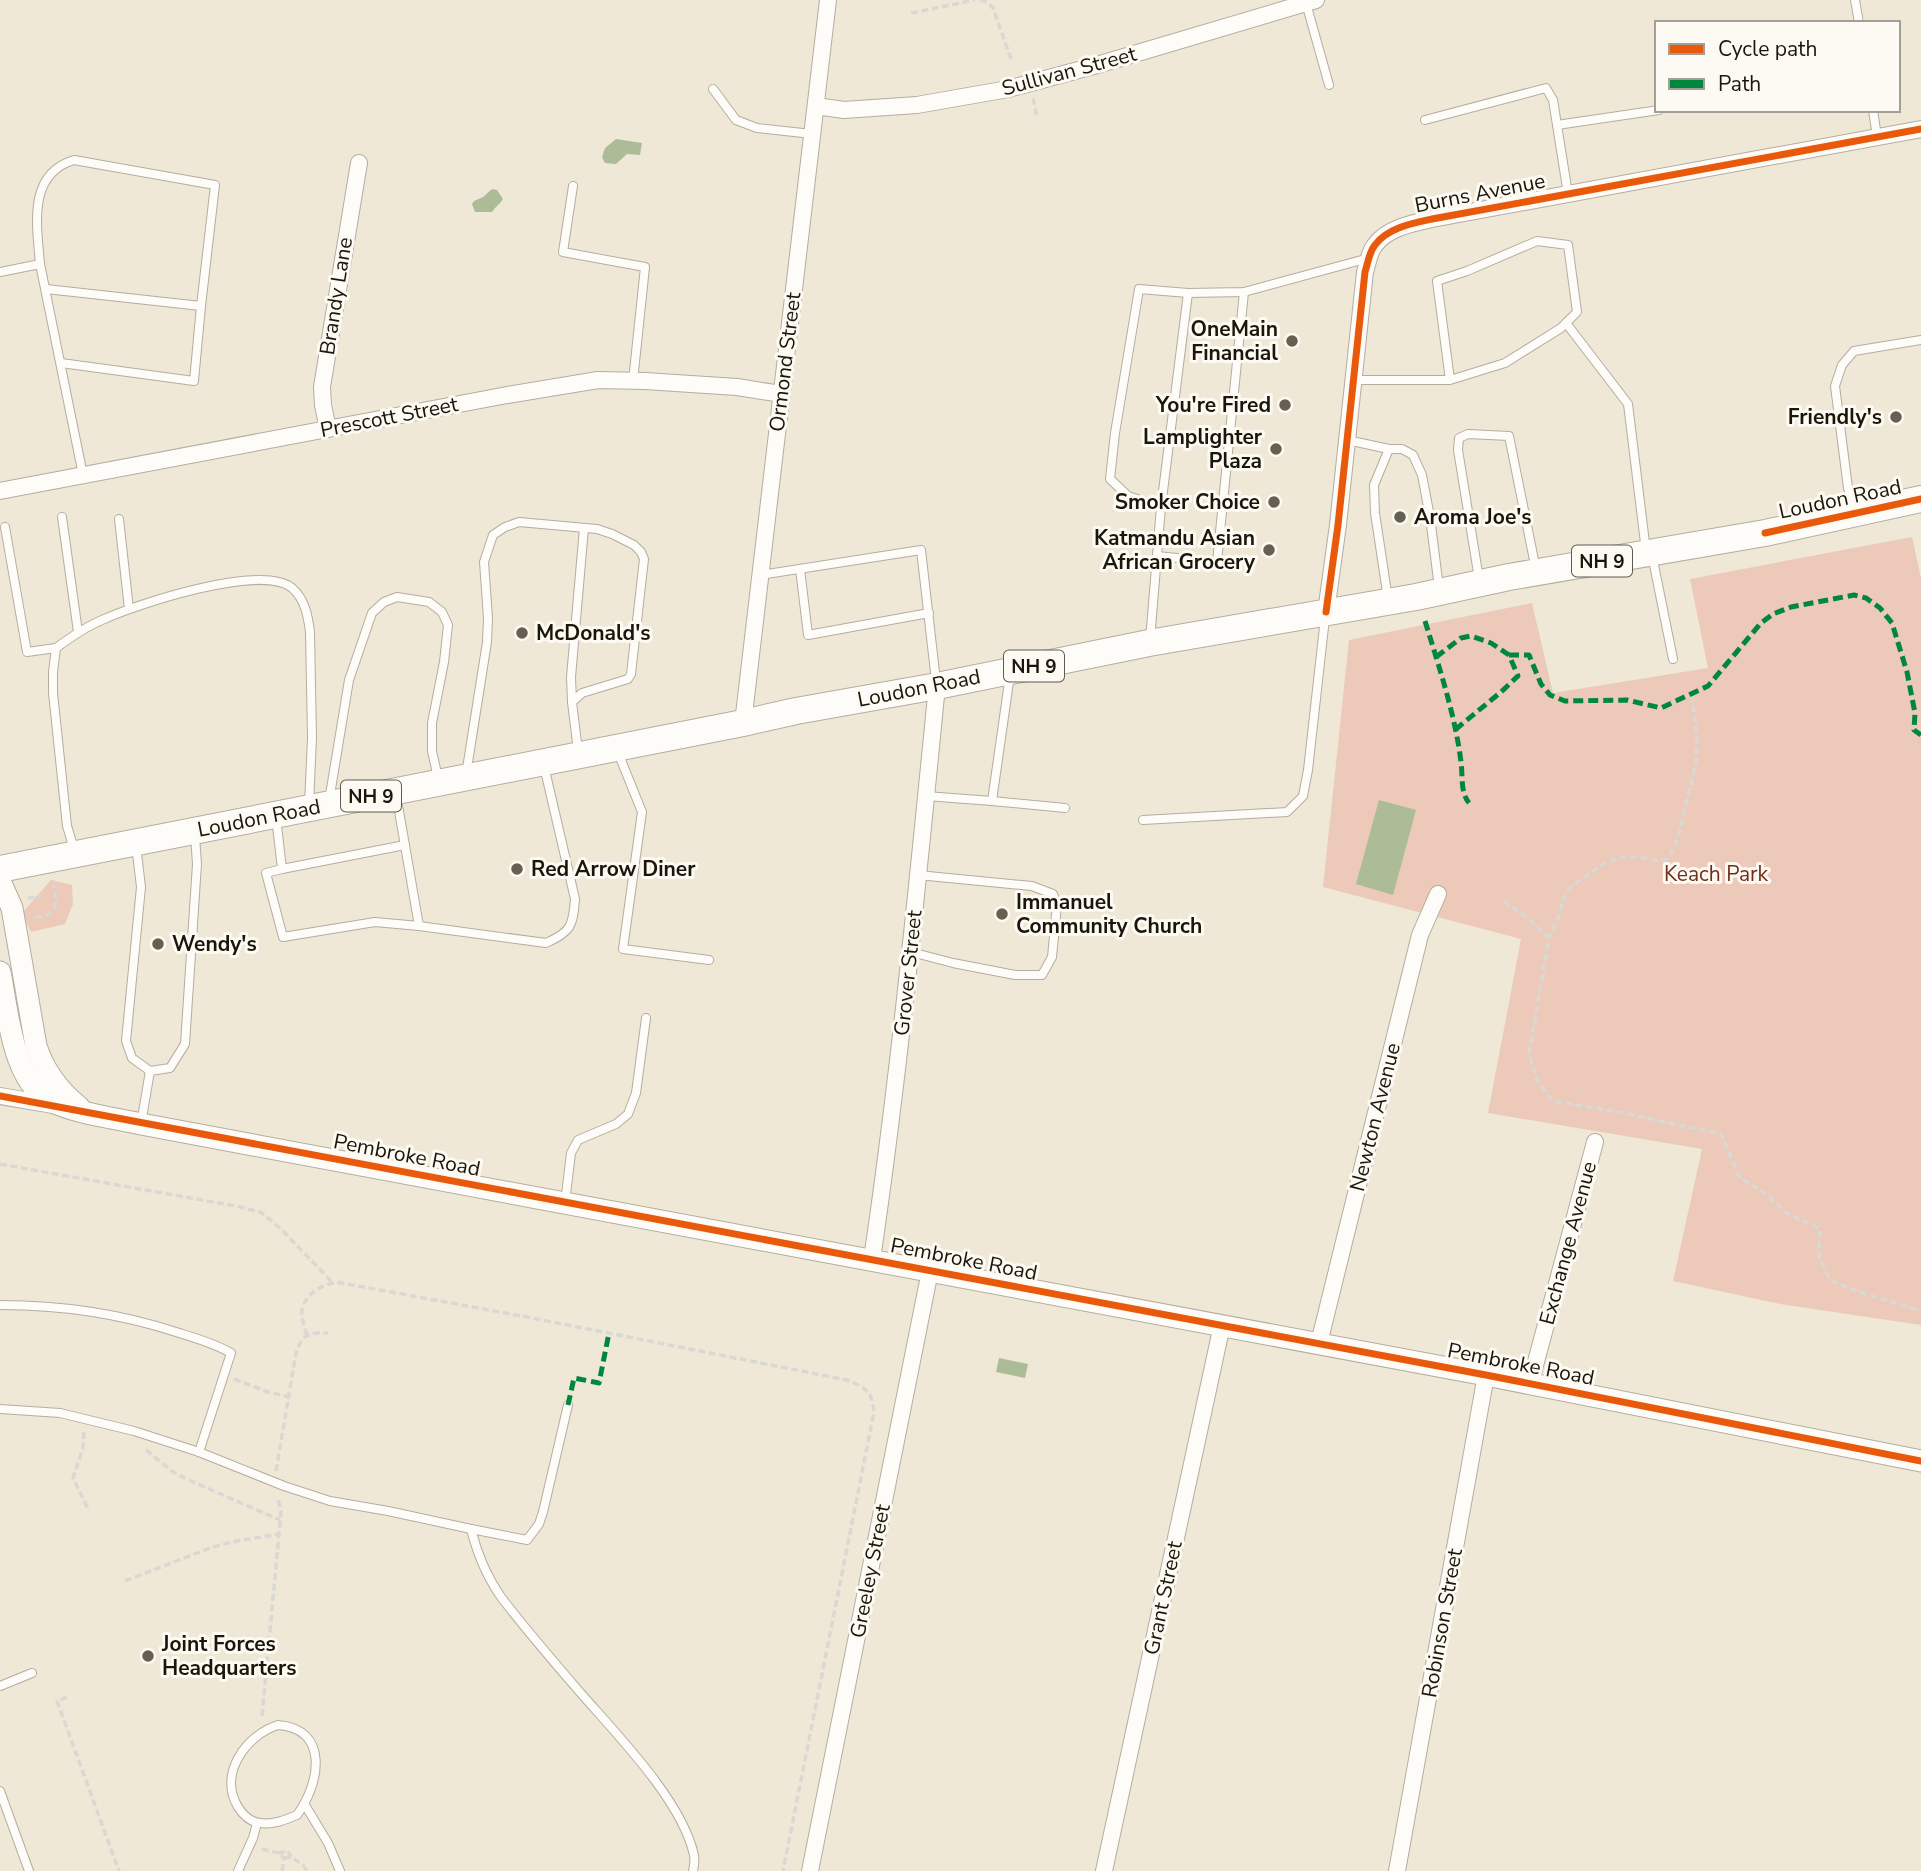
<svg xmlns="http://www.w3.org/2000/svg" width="1921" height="1871" font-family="'Nunito Sans',sans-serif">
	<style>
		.green { fill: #ecc9b8 }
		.water { fill: #abbc96 }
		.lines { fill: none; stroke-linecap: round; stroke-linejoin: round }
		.service-casing { stroke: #b4ada0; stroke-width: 10 }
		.minor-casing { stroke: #b4ada0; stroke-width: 18 }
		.tertiary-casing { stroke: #b4ada0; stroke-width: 23 }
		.primary-casing { stroke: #b4ada0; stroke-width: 28 }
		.path { stroke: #dad8d3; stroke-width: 3.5; stroke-dasharray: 7 3.5; stroke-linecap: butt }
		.service { stroke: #fdfcf9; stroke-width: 8 }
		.minor { stroke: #fdfcf9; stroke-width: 16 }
		.tertiary { stroke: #fdfcf9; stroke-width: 21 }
		.primary { stroke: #fdfcf9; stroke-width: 26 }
		.quiet { stroke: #00873e; stroke-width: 5; stroke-dasharray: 10 5; stroke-linecap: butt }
		.cycleway-casing { stroke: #fdfaf4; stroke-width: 11 }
		.cycleway { stroke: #e8590c; stroke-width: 7 }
		.poi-dot { fill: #666051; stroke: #fdfaf4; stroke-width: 2.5 }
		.labels { text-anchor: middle; stroke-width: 6; stroke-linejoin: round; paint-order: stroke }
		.shield { fill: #fdfaf4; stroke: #5f5a50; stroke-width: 2 }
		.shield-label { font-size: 19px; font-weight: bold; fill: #1b160a }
		.street-label { font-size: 21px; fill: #1b160a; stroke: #fdfaf4 }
		.poi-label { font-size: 21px; font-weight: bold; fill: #1b160a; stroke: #fdfaf4; text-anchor: end }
		.park-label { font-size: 21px; fill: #722d18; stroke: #fdfaf4 }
	</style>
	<rect width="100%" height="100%" fill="#f0e8d6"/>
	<g class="green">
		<path d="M1912 537 1921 578V1325L1780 1304 1673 1281 1702 1149 1488 1113 1521 939 1323 887 1349 640 1532 603 1553 693 1708 668 1690 579Z"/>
		<path d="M51 880 72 885 73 904 65 924 31 932 22 913Z"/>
	</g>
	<g class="water">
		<path d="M616 139 642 143 640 155 627 154 616 164 605 163 602 157 605 148Z"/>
		<path d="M492 189 497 190 503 199C500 204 495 207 492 212H475L472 204 474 201 483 197Z"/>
		<path d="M1379 800 1416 810 1393 895 1356 884Z"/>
		<path d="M999 1358 1028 1364 1025 1378 996 1372Z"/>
	</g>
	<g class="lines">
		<g class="service-casing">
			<g id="service">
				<path d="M1855 0 1859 23"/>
				<path d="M1306 3 1329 85"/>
				<path d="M713 89 736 120 757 128 812 134"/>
				<path d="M1873 110 1877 137"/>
				<path d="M1425 120 1546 88 1553 100 1568 194"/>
				<path d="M1557 125 1659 110"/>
				<path d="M573 186 563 252 645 267 633 381"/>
				<path d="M40 264C37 226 27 174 74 160L215 185 201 306"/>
				<path d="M0 272 40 264 83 475"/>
				<path d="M46 289 201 306 194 381 61 363"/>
				<path d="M1566 323 1628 404 1646 551"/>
				<path d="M1354 380H1450L1505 363 1561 328 1577 312 1568 245 1537 241 1467 271 1437 281 1450 380"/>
				<path d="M1347 440 1389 449H1402L1413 455 1422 475 1430 517 1439 588"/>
				<path d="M1161 507 1188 293"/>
				<path d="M1855 511 1848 488 1835 386 1842 365 1854 351 1921 340"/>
				<path d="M62 517 78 632"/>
				<path d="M119 519 129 609"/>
				<path d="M5 527 27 652 56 648"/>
				<path d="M1652 555 1673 659"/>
				<path d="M1157 556 1217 562 1244 292"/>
				<path d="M800 569 808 635 929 613"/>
				<path d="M760 575 921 550 936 681"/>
				<path d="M1479 579 1458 450 1459 438 1468 434 1509 436 1536 570"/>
				<path d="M1388 599 1375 513 1374 485 1389 449"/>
				<path d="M1150 640 1161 507 1128 496 1110 479 1115 433 1139 289 1188 293 1244 292 1369 258"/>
				<path d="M572 702 571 677 584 528"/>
				<path d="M617 750 642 812 623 949 709 960"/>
				<path d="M466 775 487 642 488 618 484 562 493 535 505 527 519 522 597 529 612 534 634 545 641 552 644 559 631 674 628 679 582 693 572 702 578 751"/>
				<path d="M926 796 992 801 1010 675"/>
				<path d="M329 801 349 680 372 613 384 602 397 597 429 602 442 612 448 625 444 662 432 723V751L438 778"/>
				<path d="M992 801 1065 808"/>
				<path d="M276 817 282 869 266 873 283 937 375 922 419 926 396 794"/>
				<path d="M1143 820 1287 812 1303 796 1308 770 1325 618"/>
				<path d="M136 845 141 887 126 1041 132 1058 150 1071 170 1068 185 1044 197 864 195 836"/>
				<path d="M74 849 67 826 53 693V672L56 648C71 637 85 627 102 620 137 604 261 563 292 588 305 599 308 616 310 632L312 738 309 805"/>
				<path d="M282 869 405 845"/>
				<path d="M419 926 546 943C571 932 573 926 575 899L544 766"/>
				<path d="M911 952 953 963 1015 975H1042L1052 957 1057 905 1053 894 1032 886 918 875"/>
				<path d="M141 1124 150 1071"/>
				<path d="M565 1203 571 1153 578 1140 616 1124 628 1114 636 1093 646 1018"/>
				<path d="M0 1305C60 1305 118 1313 176 1332 195 1338 214 1343 231 1353L199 1452"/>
				<path d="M0 1409 60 1413 134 1431 199 1452 284 1486 330 1501 388 1511 471 1529 527 1540 539 1524 543 1512 568 1405"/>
				<path d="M471 1529C477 1553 487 1577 501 1597 523 1626 548 1655 572 1683 610 1728 681 1797 694 1855 695 1860 694 1866 693 1871"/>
				<path d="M0 1686 32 1673"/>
				<path d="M278 1725C330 1729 320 1784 297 1815 285 1820 273 1825 260 1823 250 1822 243 1815 238 1807 218 1774 246 1735 278 1725Z"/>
				<path d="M0 1791 29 1871"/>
				<path d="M305 1805 328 1843 340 1871"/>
				<path d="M238 1871 253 1838 257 1823"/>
			</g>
		</g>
		<g class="minor-casing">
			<g id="minor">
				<path d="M816 106 844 110 917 105 1008 89 1097 65 1316 0"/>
				<path d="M328 429 323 405 322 387 359 163"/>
				<path d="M0 491 507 395 598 380 645 381 737 387 781 394"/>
				<path d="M1326 612 1338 525 1365 272C1368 263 1369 252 1375 245 1387 228 1413 223 1432 219L1921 129"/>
				<path d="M743 723 828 0"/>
				<path d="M0 1096 53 1105"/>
				<path d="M872 1259C900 1069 918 877 937 686"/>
				<path d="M1319 1343 1420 935 1438 894"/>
				<path d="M1530 1384 1595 1142"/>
				<path d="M810 1871 930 1271"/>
				<path d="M1104 1871 1222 1325"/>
				<path d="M1397 1871 1486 1375"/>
			</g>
		</g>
		<g class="tertiary-casing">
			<g id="tertiary">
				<path d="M0 881 12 908 36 1046C44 1071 59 1091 79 1107"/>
				<path d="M0 972C8 1011 12 1086 55 1103 80 1114 114 1118 141 1124L1486 1375 1921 1461"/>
			</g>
		</g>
		<g class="primary-casing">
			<path id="primary" d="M0 869 743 723 796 711 937 686 1149 643 1416 597 1509 577 1765 533 1921 499"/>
		</g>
		<g class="path">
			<path d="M980 0 987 2 993 8 1011 59"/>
			<path d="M911 13 975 0"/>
			<path d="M1033 98 1037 117"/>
			<path d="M1692 695 1697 737 1696 762 1679 834 1673 850 1667 859 1659 861 1636 857H1621L1607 862 1583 878 1570 888 1563 899 1560 913 1549 938 1529 1054 1538 1081 1552 1101 1619 1112 1721 1134 1740 1178 1764 1192 1785 1212 1820 1229 1819 1257 1830 1280 1859 1292 1921 1311"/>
			<path d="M28 898 41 897"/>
			<path d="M1504 901 1529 919 1549 938"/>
			<path d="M35 917C57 917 58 903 53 885"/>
			<path d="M0 1164 241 1207 262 1213 281 1229 332 1282"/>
			<path d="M307 1335C304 1327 300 1314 303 1306 308 1291 328 1281 342 1283L527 1317 847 1380C866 1388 872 1391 874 1412L783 1871"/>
			<path d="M234 1379 268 1392 289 1397"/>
			<path d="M84 1432 83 1448 73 1478 89 1511"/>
			<path d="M146 1450 173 1472 191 1481 280 1520"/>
			<path d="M276 1471 296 1353C303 1333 308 1333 328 1333"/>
			<path d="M125 1581 210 1548 231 1542 279 1534"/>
			<path d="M67 1697 57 1701 119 1871"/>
			<path d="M262 1716 281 1512 278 1499"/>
			<path d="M262 1849 278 1853"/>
			<path d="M284 1858 291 1857 303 1865 307 1871"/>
			<path d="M282 1871 284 1858 278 1853 288 1851 291 1857"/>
		</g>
		<use href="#service" class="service"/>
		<use href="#minor" class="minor"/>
		<use href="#tertiary" class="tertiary"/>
		<use href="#primary" class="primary"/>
		<g class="quiet">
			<path d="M1425 621C1439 667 1455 714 1461 762 1463 776 1460 792 1469 803"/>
			<path d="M1509 655H1529L1541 684 1550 695 1565 701 1627 700 1661 708 1708 686 1761 623 1773 614 1791 607 1854 595 1866 598 1880 608 1892 623 1907 672 1915 713 1914 730 1921 735"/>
			<path d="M1436 657 1461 638 1471 636 1491 643 1509 655 1518 676 1501 692 1456 729"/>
			<path d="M568 1405 574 1378 599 1383 609 1333"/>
		</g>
		<g class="cycleway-casing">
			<g id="cycleway">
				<path d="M1765 533 1921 499"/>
				<path d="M1326 612 1338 525 1365 272C1368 263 1369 252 1375 245 1387 228 1413 223 1432 219L1921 129"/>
				<path d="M0 1096 1486 1375 1921 1461"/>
			</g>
		</g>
		<use href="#cycleway" class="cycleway"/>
	</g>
	<g class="poi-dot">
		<circle cx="1292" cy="341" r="7"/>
		<circle cx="1285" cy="405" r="7"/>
		<circle cx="1896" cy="417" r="7"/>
		<circle cx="1276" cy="449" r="7"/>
		<circle cx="1274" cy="502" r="7"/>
		<circle cx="1400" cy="517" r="7"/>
		<circle cx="1269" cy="550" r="7"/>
		<circle cx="522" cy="633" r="7"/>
		<circle cx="517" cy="869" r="7"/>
		<circle cx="1002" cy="914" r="7"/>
		<circle cx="158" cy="944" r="7"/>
		<circle cx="148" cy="1656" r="7"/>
	</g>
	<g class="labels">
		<g class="shield">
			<rect x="1572" y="545.5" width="60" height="31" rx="5"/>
			<rect x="1004" y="650.5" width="60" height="31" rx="5"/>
			<rect x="341" y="780.5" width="60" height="31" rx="5"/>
		</g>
		<g class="shield-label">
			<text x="1602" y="568">NH 9</text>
			<text x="1034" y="673">NH 9</text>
			<text x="371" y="803">NH 9</text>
		</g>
		<g class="street-label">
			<text transform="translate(1069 71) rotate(-15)" y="7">Sullivan Street</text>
			<text transform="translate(1480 193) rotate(-11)" y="7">Burns Avenue</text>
			<text transform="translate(336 296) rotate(-81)" y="7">Brandy Lane</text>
			<text transform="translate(785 362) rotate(-83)" y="7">Ormond Street</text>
			<text transform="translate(389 417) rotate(-11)" y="7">Prescott Street</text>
			<text transform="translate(1840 499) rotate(-12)" y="7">Loudon Road</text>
			<text transform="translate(919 688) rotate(-11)" y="7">Loudon Road</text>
			<text transform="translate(259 818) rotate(-11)" y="7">Loudon Road</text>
			<text transform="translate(908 973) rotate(-84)" y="7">Grover Street</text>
			<text transform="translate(1375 1117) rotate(-76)" y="7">Newton Avenue</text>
			<text transform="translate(407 1155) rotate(11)" y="7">Pembroke Road</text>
			<text transform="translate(1568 1243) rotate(-75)" y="7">Exchange Avenue</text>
			<text transform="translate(964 1259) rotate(11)" y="7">Pembroke Road</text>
			<text transform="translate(1521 1364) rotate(11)" y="7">Pembroke Road</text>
			<text transform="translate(870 1571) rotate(-79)" y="7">Greeley Street</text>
			<text transform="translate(1163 1598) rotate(-78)" y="7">Grant Street</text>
			<text transform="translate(1442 1623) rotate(-80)" y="7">Robinson Street</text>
		</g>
		<g class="poi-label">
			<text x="1278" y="336">OneMain<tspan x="1278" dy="24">Financial</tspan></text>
			<text x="1271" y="412">You're Fired</text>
			<text x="1882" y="424">Friendly's</text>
			<text x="1262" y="444">Lamplighter<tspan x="1262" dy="24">Plaza</tspan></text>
			<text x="1260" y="509">Smoker Choice</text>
			<text x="1414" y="524" text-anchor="start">Aroma Joe's</text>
			<text x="1255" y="545">Katmandu Asian<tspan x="1255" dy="24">African Grocery</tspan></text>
			<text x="536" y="640" text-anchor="start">McDonald's</text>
			<text x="531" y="876" text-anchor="start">Red Arrow Diner</text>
			<text x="1016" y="909" text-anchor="start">Immanuel<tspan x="1016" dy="24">Community Church</tspan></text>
			<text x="172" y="951" text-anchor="start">Wendy's</text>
			<text x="162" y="1651" text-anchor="start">Joint Forces<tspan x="162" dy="24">Headquarters</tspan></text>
		</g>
		<g class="park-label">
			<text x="1716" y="881">Keach Park</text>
		</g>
	</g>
	<rect x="1655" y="21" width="245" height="91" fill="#fdfaf4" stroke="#a39f96" stroke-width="2"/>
	<rect x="1669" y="44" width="35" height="10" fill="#e8590c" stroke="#a39f96" stroke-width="2"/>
	<text x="1718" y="56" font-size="21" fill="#1b160a">Cycle path</text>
	<rect x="1669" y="79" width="35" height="10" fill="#00873e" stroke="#a39f96" stroke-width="2"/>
	<text x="1718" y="91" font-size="21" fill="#1b160a">Path</text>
</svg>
